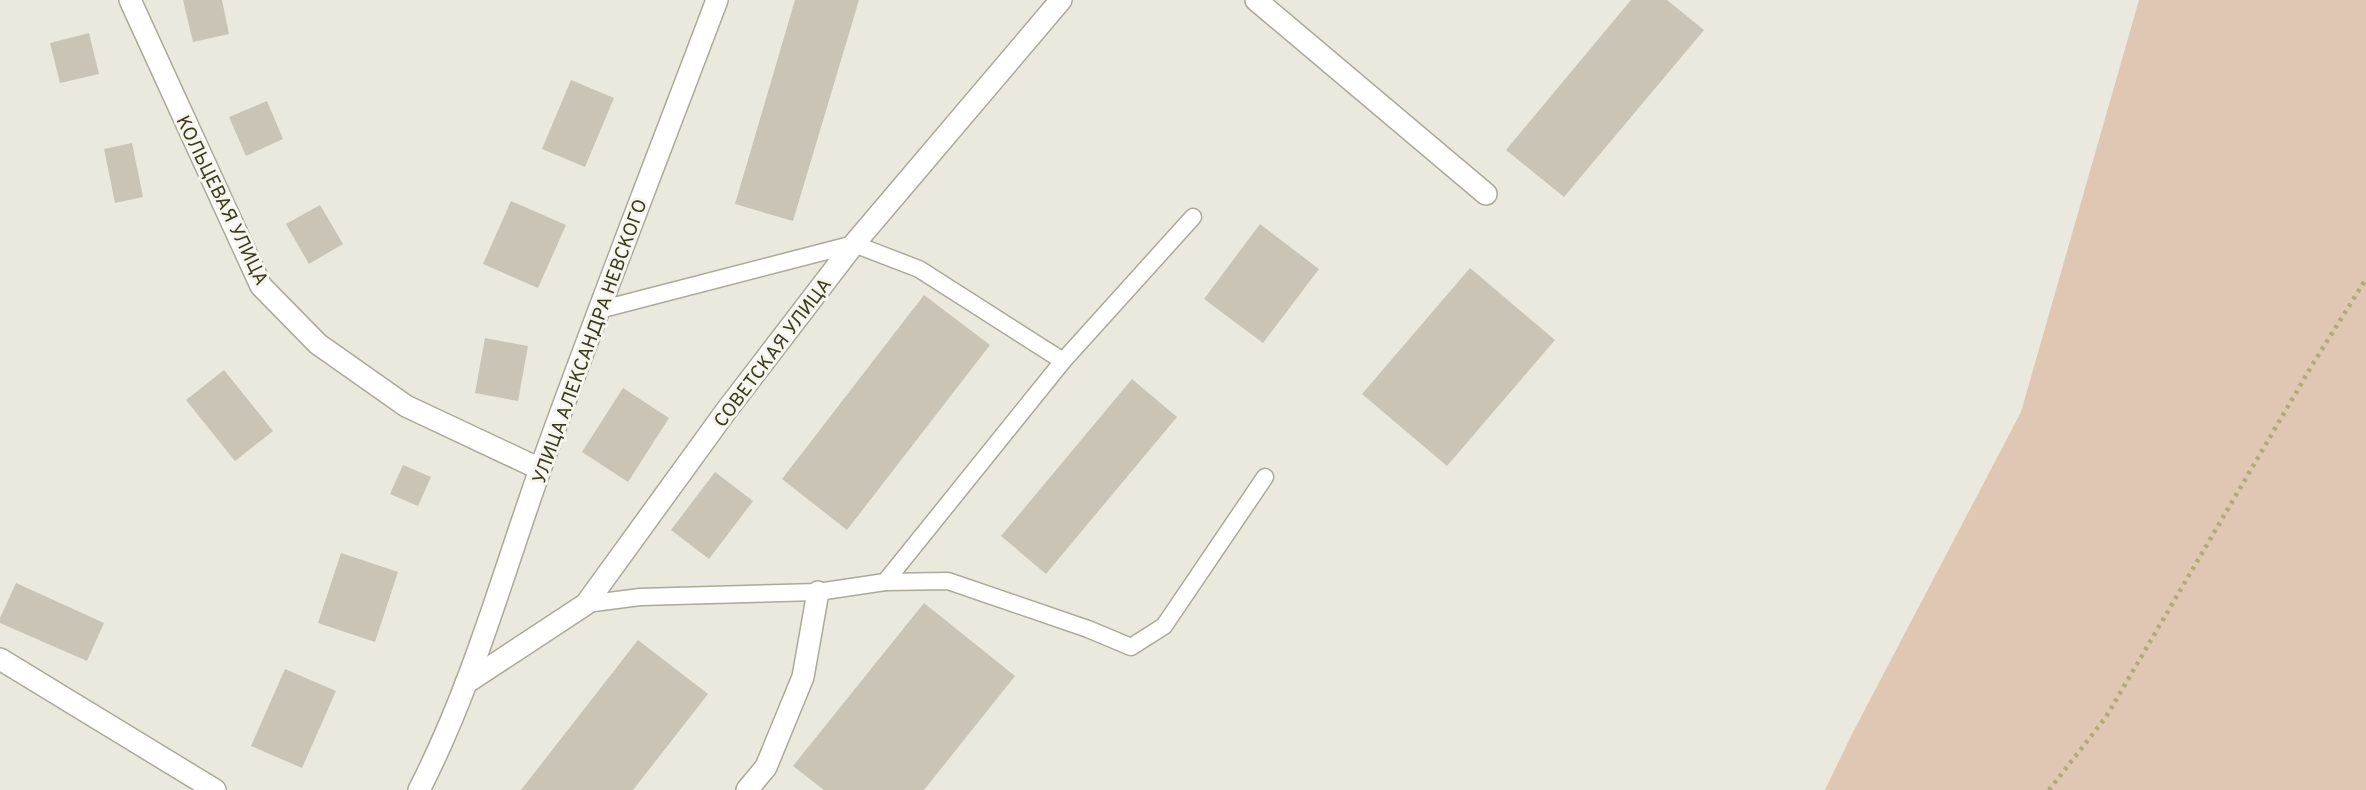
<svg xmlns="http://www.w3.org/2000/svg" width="2366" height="790" font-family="Overpass,sans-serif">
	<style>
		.green { fill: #dfc7b4 }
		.building { fill: #c9c4b6 }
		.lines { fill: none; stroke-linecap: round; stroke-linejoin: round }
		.service-casing { stroke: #aca999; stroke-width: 19 }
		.minor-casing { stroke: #aca999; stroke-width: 24 }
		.path { stroke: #b2aa7b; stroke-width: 4.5; stroke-dasharray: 3.5 5; stroke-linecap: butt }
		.service { stroke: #fff; stroke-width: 16 }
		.minor { stroke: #fff; stroke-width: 21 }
		.labels { text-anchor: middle; stroke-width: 6; stroke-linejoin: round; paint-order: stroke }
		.street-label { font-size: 19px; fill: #3c391e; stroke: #f8f5ee }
	</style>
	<rect width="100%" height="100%" fill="#ebe8de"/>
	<path class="green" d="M2139 0H2366V790H1825L1851 736 2021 412Z"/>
	<g class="building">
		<path d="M183 0H222L229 34 193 42Z"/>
		<path d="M795 0H859L793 221 735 204Z"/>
		<path d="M1631 0H1667L1704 30 1564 197 1506 150Z"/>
		<path d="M89 33 99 74 60 83 50 43Z"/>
		<path d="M571 80 614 98 585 167 542 149Z"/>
		<path d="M267 101 283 139 246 156 229 117Z"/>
		<path d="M132 143 143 197 115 203 104 149Z"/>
		<path d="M511 201 566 225 538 288 483 264Z"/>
		<path d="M320 205 343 244 309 264 286 224Z"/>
		<path d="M1260 224 1319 269 1263 343 1204 299Z"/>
		<path d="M1470 268 1555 340 1447 466 1362 394Z"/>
		<path d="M924 295 990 345 847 530 782 479Z"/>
		<path d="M485 338 528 346 518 401 475 393Z"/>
		<path d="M224 370 273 431 235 461 186 400Z"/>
		<path d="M1132 379 1177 417 1046 574 1001 536Z"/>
		<path d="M623 388 669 418 628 482 582 452Z"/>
		<path d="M403 465 431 477 418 506 390 494Z"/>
		<path d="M715 472 753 501 709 559 671 530Z"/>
		<path d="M341 553 398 572 375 642 318 623Z"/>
		<path d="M16 583 104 623 87 661 0 623V618Z"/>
		<path d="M924 603 1015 676 924 790H824L793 766Z"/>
		<path d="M638 640 708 694 633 790H521Z"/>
		<path d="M285 669 336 691 302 768 251 746Z"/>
	</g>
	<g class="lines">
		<g class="service-casing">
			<g id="service">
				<path d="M599 310 854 244 919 269 1063 361"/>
				<path d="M885 582 1063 361 1193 217"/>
				<path d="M586 604 640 597 818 592 885 582 948 581 1088 629 1131 647 1164 626 1265 477"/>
			</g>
		</g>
		<g class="minor-casing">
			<g id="minor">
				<path d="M130 0 261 286 318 344 406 406 540 469"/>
				<path d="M1256 0 1486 194"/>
				<path d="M0 659 215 790"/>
				<path d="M466 683 586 604 726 411 854 244 1061 0"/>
				<path d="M419 790C472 687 502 576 541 467 597 311 658 156 717 0"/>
				<path d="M747 790 766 767 803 677 818 592"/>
			</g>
		</g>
		<path class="path" d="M2049 790 2106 717 2314 362 2366 279"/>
		<use href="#service" class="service"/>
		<use href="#minor" class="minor"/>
	</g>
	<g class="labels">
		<g class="street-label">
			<text transform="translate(223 200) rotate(64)" y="7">КОЛЬЦЕВАЯ УЛИЦА</text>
			<text transform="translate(589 341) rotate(-70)" y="7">УЛИЦА АЛЕКСАНДРА НЕВСКОГО</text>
			<text transform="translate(772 352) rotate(-53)" y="7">СОВЕТСКАЯ УЛИЦА</text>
		</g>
	</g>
</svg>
